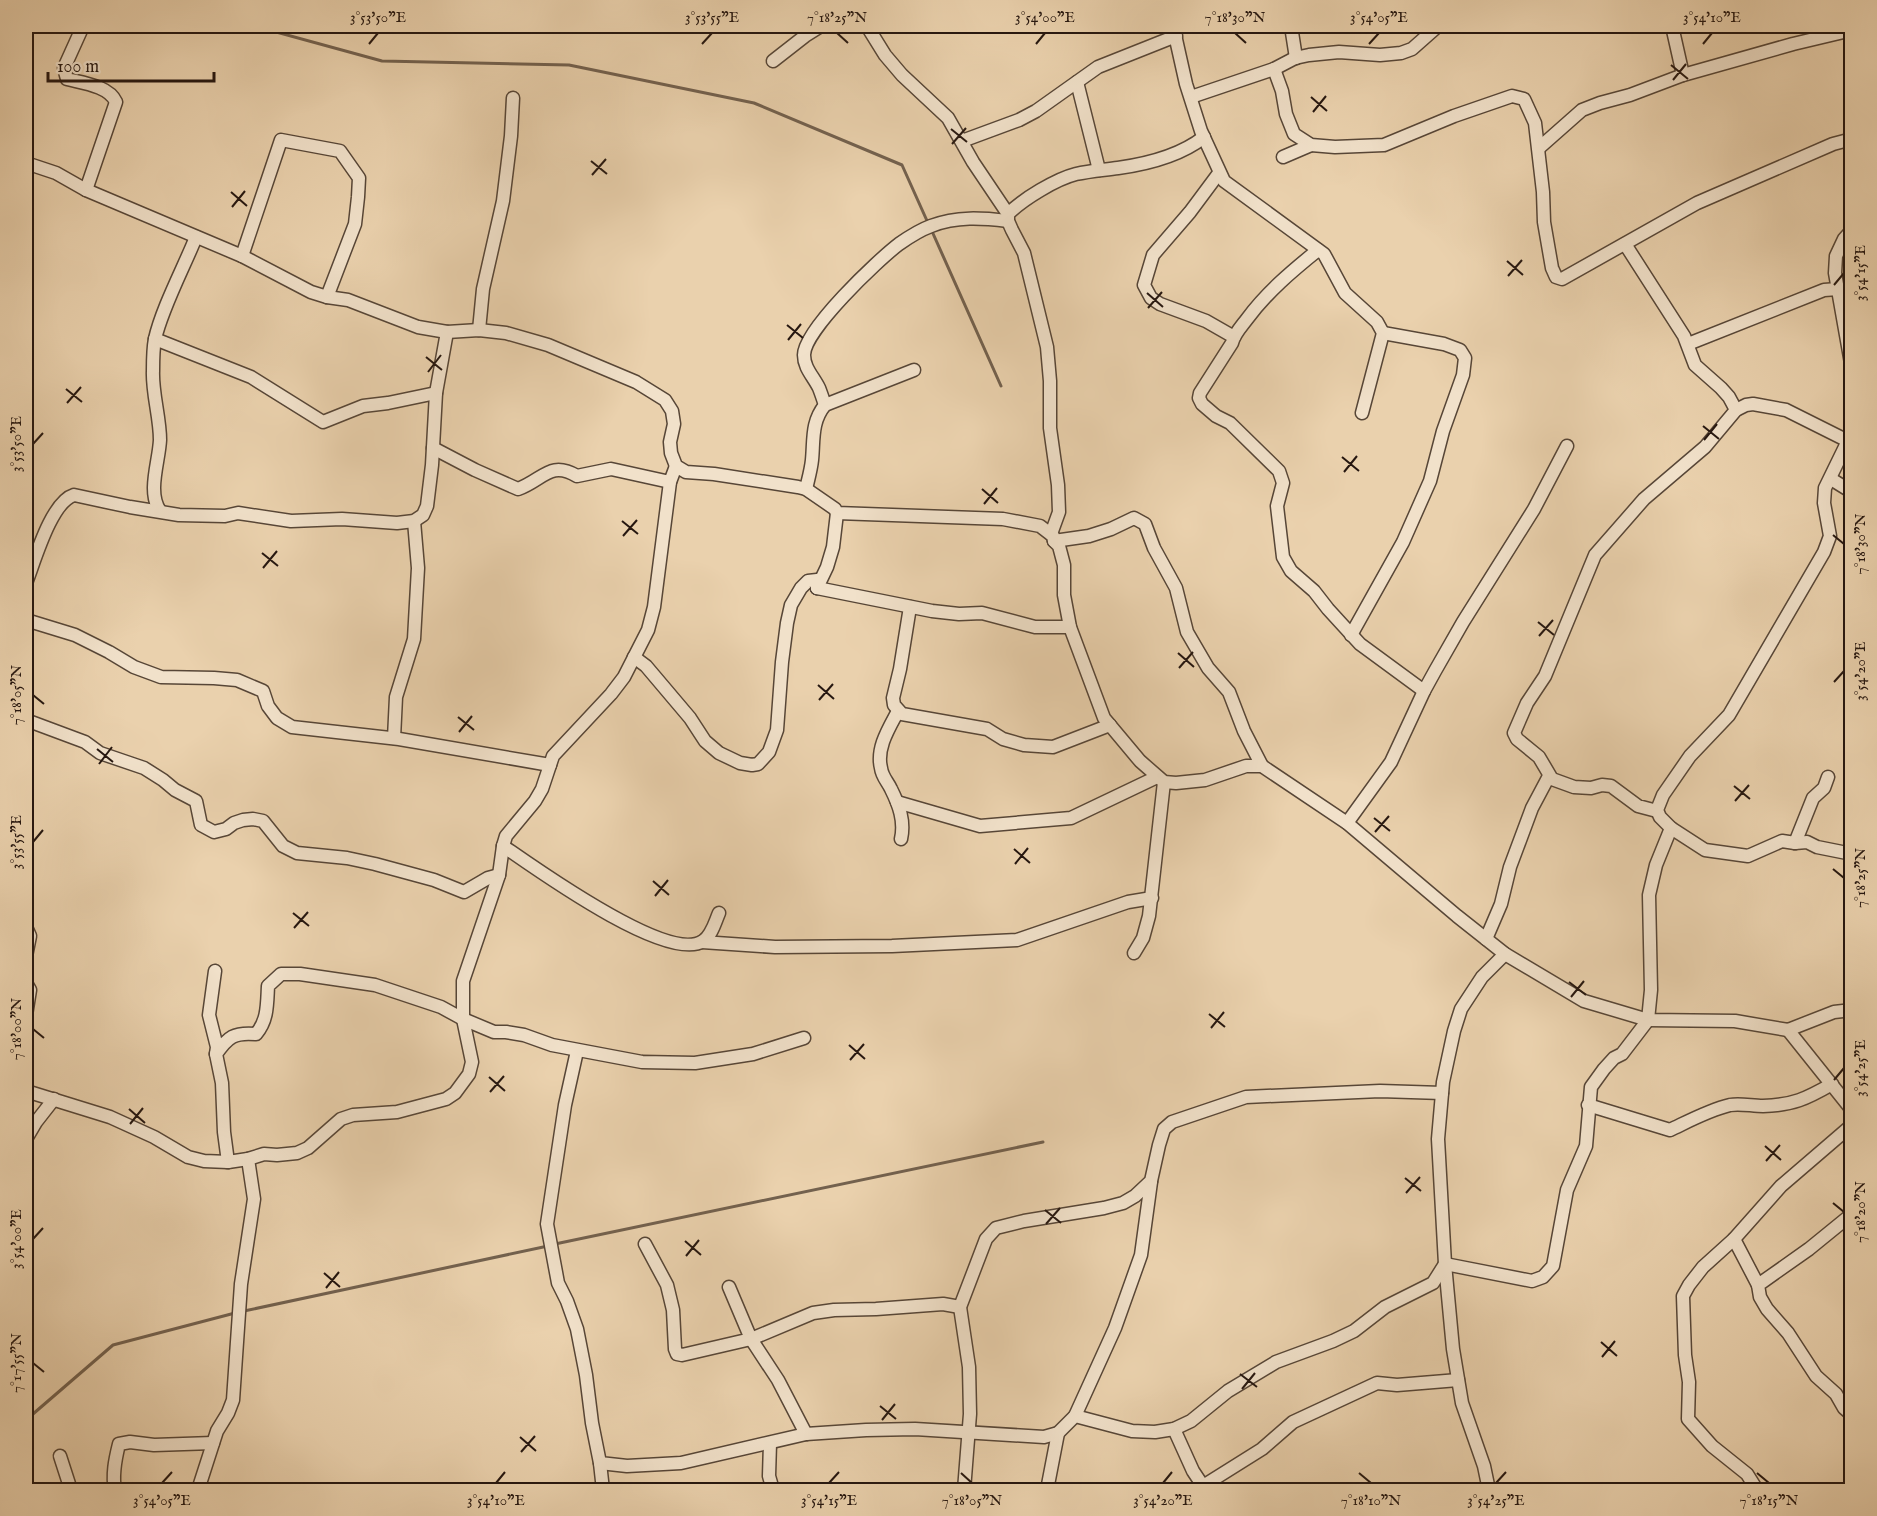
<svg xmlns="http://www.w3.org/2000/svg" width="1877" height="1516" font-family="'IM FELL English',serif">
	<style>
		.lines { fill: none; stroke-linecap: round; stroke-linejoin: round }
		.stream { stroke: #73614e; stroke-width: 3 }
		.minor-casing { stroke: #574637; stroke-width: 15 }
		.minor { stroke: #f1e1ca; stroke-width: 12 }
		.ticks { fill: none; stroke: #261710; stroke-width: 2 }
		.neatline { fill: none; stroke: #261710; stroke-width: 2 }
		.ticks-label { font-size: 15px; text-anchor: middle; fill: #261710 }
	</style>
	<rect width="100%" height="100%" fill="#ead1ad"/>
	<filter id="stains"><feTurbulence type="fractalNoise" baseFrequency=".00333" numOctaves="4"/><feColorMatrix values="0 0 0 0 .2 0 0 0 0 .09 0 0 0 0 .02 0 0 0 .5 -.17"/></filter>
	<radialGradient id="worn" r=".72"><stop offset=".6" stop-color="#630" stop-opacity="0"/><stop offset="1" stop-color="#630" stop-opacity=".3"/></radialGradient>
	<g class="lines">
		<g class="stream">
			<path d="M254 26 382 61 569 65 754 103 902 165 928 223"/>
			<path d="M931 229 1001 386"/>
			<path d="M555 1244 1043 1142"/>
			<path d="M244 1311 548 1246"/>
			<path d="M26 1420 113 1345 235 1313"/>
		</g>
		<g class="minor-casing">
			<g id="minor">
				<path d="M83 26 64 68 67 79C83 83 109 86 116 102L86 190"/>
				<path d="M867 26 885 55 902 75 948 118 973 162 1008 214"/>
				<path d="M1173 26 1186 84 1201 131 1224 181 1324 254 1345 293 1377 322 1383 333 1362 413"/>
				<path d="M1291 26 1296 58"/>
				<path d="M1672 26 1683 75"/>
				<path d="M773 61 805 36 821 26"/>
				<path d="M1274 69 1282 91 1286 114 1294 134 1311 145 1335 147 1384 145 1454 116 1512 96 1524 99 1535 123 1543 192 1544 222 1552 268 1556 277 1562 279 1697 203 1833 144 1852 139"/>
				<path d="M1077 82 1099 170"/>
				<path d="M1191 97 1274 69 1295 58 1309 55 1339 52 1380 55 1401 53 1412 49 1438 26"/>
				<path d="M962 141 1019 120 1036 111 1098 67 1176 36"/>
				<path d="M1539 148 1582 110 1600 103 1630 95 1683 75 1793 44 1852 30"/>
				<path d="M1283 157 1311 145"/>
				<path d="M26 163 56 173 86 190 242 256 311 292 327 297 348 300 418 327 447 332 479 330 506 333 548 345 636 382 665 400 672 411 674 424 670 442 671 453 676 466 686 472 714 474 798 487 806 489 835 509 837 513 1003 519 1040 526 1053 536 1054 541 1059 546 1064 565V595L1070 627 1104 718 1140 761 1164 782 1176 783 1205 780 1246 766H1262L1347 823 1457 916 1505 954 1584 1001 1648 1020 1735 1021 1788 1030 1834 1012 1852 1010"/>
				<path d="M1219 173 1190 212 1153 255 1144 285 1151 298 1160 304 1206 321 1234 337"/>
				<path d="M1852 230 1844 239 1836 256 1835 273 1852 369"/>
				<path d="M1625 244 1684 336 1695 365 1721 388 1729 397 1736 410"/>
				<path d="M1318 250C1292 271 1267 292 1247 319 1241 327 1234 334 1232 343L1200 393 1199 398 1202 404 1216 416 1230 423 1279 471 1283 483 1277 506 1283 557 1291 571 1314 591 1328 609 1360 644 1424 691"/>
				<path d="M242 256 281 140 340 151 359 178 358 197 355 224 327 297"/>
				<path d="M479 330 483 289 503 201 511 136 513 98"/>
				<path d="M155 339 251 377 323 422 363 406 388 403 436 393"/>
				<path d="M1688 344 1824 290 1838 289"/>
				<path d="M825 405C823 399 821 393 819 388 813 376 804 368 804 355 804 330 878 260 899 244 909 237 920 230 931 226 957 216 982 218 1008 221"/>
				<path d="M1852 428 1845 447 1825 488 1824 503 1830 536 1824 552 1729 715 1690 756 1663 795 1657 810 1660 817 1671 828 1705 850 1748 856 1782 841 1795 843 1807 842 1817 847 1852 854"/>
				<path d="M433 448 475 470 518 489C543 480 550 460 577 476L611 469 670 482"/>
				<path d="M1831 479 1852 492"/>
				<path d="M806 489C808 480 811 470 812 460 814 440 811 422 825 405L914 370"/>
				<path d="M160 511C147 492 159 462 160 440 160 417 152 393 153 371 153 361 153 349 155 339 162 308 184 267 196 237"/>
				<path d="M1051 534 1059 512 1058 485 1050 428V381L1047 347 1024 253 1012 230 1008 221V214C1023 199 1056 179 1076 174 1090 171 1104 170 1118 168 1147 164 1180 156 1204 137"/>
				<path d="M1054 541 1089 536 1111 529 1134 518 1145 524 1154 548 1176 588 1187 632 1208 668 1229 692 1244 731 1262 766"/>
				<path d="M26 583C35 560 51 502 74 495L130 507 179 515 225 516 238 513 291 521 342 519 397 523 414 521 423 515 427 506 432 465 436 393 447 332"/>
				<path d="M817 588 932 611 959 614 982 613 1035 627H1070"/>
				<path d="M817 588 827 567 833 547 837 513"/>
				<path d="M910 607 900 669 893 698 894 705 902 714 987 729 1003 739 1024 745 1053 747 1110 725"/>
				<path d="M26 620 75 635 109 652 134 667 161 677 214 678 237 680 263 691 268 706 277 718 292 727 399 739 550 765"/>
				<path d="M1351 635 1403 542 1430 481 1443 431 1463 375 1465 358 1460 350 1444 344 1383 333"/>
				<path d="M634 657 646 666 690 718 705 741 719 753 740 763 752 765 758 764 769 752 777 730 782 662 787 623 791 605 801 588 808 581 817 580V588"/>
				<path d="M898 711C889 728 876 748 881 768 882 777 888 782 891 789 899 805 905 821 901 839"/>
				<path d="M26 720 85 742 100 753 144 768 163 780 175 790 196 801 201 825 214 832 226 829 234 823 243 820 253 819 263 821 283 846 297 853 347 858 375 864 434 880 464 892 488 878 499 875"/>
				<path d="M394 738 396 697 414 639 418 568 414 521"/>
				<path d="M897 802 980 826 1071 818 1157 777"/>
				<path d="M1657 811 1638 806 1611 786 1602 785 1591 788 1574 787 1552 779 1539 757 1517 739 1514 733 1527 703 1545 676 1595 555 1644 499 1705 447 1736 410 1746 405 1753 404 1786 410 1846 440"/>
				<path d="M1347 823 1391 762 1424 691 1435 671 1463 622 1534 509 1567 446"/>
				<path d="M1795 843 1813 798 1824 788 1828 777"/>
				<path d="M503 846C535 868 668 964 703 941 712 935 715 922 719 913"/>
				<path d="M26 927 30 936 26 956"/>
				<path d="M1486 939 1501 904 1510 867 1532 808 1549 776"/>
				<path d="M702 942 775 947 892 946 1017 940 1128 902 1152 898"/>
				<path d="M1134 953 1143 938 1149 916 1164 782"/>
				<path d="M215 971 209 1015 217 1047 216 1054"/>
				<path d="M26 983 30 990 26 1015"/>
				<path d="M1788 1030 1852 1110"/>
				<path d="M577 1051 565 1105 547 1224 558 1283 567 1301 577 1329 586 1375 592 1423 600 1463 627 1466 681 1463 806 1434 866 1430 915 1429 1044 1437 1058 1433 1075 1416 1132 1431 1155 1432 1174 1429 1191 1421 1228 1391 1276 1362 1333 1341 1354 1331 1385 1307 1433 1283 1445 1264 1532 1281 1543 1277 1553 1266 1567 1190 1586 1146 1591 1087 1604 1069 1614 1058 1622 1054 1648 1020 1651 990 1649 895 1656 865 1671 828"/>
				<path d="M26 1091 110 1117 154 1137 188 1157 204 1161 228 1162 248 1159 264 1154 277 1155 297 1153 308 1148 341 1119 353 1115 397 1112 446 1099 455 1093 469 1074 472 1062 463 1019V981L499 875 503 846 506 836 535 801 542 789 553 756 611 694 624 677 648 630 654 607 670 482 676 466"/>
				<path d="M1588 1105 1670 1130C1689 1121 1709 1110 1730 1105 1740 1103 1752 1106 1763 1106 1793 1105 1806 1099 1832 1084"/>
				<path d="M26 1139 36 1122 54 1099"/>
				<path d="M228 1162 224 1132 222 1083 216 1054C228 1037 234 1032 256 1034 268 1020 267 1004 268 986L281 974H300L375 985 441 1007 463 1019 494 1032H506L524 1035 552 1045 642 1062 695 1063 753 1054 804 1038"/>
				<path d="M1852 1214 1809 1249 1758 1285 1760 1297 1767 1309 1788 1333 1816 1376 1836 1394 1844 1408 1852 1415"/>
				<path d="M1734 1239 1758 1285"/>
				<path d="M645 1244 667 1285 673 1310 675 1349 677 1354 682 1355 751 1339 729 1287"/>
				<path d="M1075 1416 1115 1328 1141 1255 1151 1182"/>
				<path d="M1174 1429 1193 1471 1203 1486 1204 1490"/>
				<path d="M806 1434 778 1380 751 1339 813 1313 834 1310 876 1309 943 1304 960 1307"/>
				<path d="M770 1443 769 1476 773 1490"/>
				<path d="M60 1456 71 1490"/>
				<path d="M600 1463 603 1490"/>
				<path d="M1203 1486 1262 1449 1293 1422 1377 1383 1397 1385 1458 1380"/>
				<path d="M115 1490C112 1475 115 1460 119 1444L130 1442 154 1445 213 1443"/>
				<path d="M198 1490 217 1431 228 1413 233 1400 241 1284 254 1199 248 1159"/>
				<path d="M964 1490 970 1414 969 1367 960 1307 986 1239 996 1228 1024 1221 1104 1208 1123 1203 1135 1196 1151 1181 1159 1145 1164 1129 1172 1122 1246 1097 1380 1091 1442 1093"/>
				<path d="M1047 1490 1058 1433"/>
				<path d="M1489 1490 1484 1466 1462 1403 1453 1349 1445 1264 1438 1139 1443 1082 1454 1031 1461 1009 1482 977 1505 954"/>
				<path d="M1757 1490 1747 1474 1712 1446 1688 1419 1689 1382 1685 1355 1683 1296 1689 1285 1703 1267 1734 1239 1781 1186 1852 1125"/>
			</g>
		</g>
		<use href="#minor" class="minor"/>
	</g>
	<path class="ticks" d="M837 33 848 43M1235 33 1246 43M369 44 378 33M702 44 712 33M1036 44 1045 33M1369 44 1379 33M1703 44 1712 33M1671 65 1688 79M1673 80 1686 64M1311 97 1327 111M1313 112 1326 96M951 129 967 142M952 144 966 128M591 161 607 174M592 175 606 159M231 192 247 206M232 207 245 191M1507 261 1523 275M1508 276 1522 260M1834 285 1844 273M1147 293 1163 307M1148 308 1162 292M787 325 803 338M788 340 801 324M426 357 442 370M428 372 441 355M66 389 82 402M67 403 81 387M1703 426 1719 439M1704 440 1717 424M33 444 43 433M1342 457 1359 471M1344 472 1357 456M982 489 998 503M984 504 997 488M622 521 638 534M1833 535 1844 544M623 536 637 520M262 553 278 566M263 568 277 551M1538 622 1554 635M1539 636 1553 620M1178 653 1194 667M1179 668 1193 652M1834 682 1844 671M818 685 834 699M33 695 44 704M819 700 833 684M458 717 474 730M459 732 472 716M97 749 113 762M99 764 112 747M1734 786 1750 799M1735 801 1749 785M1374 818 1390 831M1375 832 1389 816M33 842 43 830M1014 849 1030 863M1015 864 1028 848M1833 869 1844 878M653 881 669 895M655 896 668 880M293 913 309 926M294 928 308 912M1569 982 1586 995M1571 997 1584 981M1209 1014 1225 1027M1211 1028 1224 1012M33 1029 44 1038M849 1045 865 1059M850 1060 864 1044M489 1077 505 1091M1834 1080 1844 1068M490 1092 504 1076M129 1109 145 1123M130 1124 143 1108M1765 1146 1781 1160M1766 1161 1780 1145M1405 1178 1421 1191M1406 1193 1420 1177M1833 1203 1844 1212M1045 1210 1061 1223M1046 1224 1060 1208M33 1239 43 1228M685 1241 701 1255M686 1256 699 1240M324 1273 340 1287M326 1288 339 1272M1601 1342 1617 1356M1602 1357 1615 1341M33 1363 44 1372M1240 1374 1257 1387M1242 1389 1255 1373M880 1406 896 1419M882 1420 895 1404M520 1437 536 1451M521 1452 535 1436M961 1473 972 1483M1359 1473 1371 1483M1757 1473 1769 1483M162 1483 172 1472M496 1483 505 1472M829 1483 839 1472M1163 1483 1172 1472M1496 1483 1506 1472"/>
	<rect width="1877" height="1516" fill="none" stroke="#ead1ad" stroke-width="66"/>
	<path d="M48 72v9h166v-9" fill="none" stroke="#261710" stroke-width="3"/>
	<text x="57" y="72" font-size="18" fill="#261710" stroke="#f1e1ca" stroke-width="4.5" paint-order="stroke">100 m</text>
	<rect x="33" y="33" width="1811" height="1450" class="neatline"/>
	<g class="ticks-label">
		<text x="378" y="22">3°53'50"E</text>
		<text x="712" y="22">3°53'55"E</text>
		<text x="837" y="22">7°18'25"N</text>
		<text x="1045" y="22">3°54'00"E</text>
		<text x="1235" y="22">7°18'30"N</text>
		<text x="1379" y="22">3°54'05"E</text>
		<text x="1712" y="22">3°54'10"E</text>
		<text transform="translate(1860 273) rotate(-90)" y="5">3°54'15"E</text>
		<text transform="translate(16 444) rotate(-90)" y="5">3°53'50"E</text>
		<text transform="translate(1860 544) rotate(-90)" y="5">7°18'30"N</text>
		<text transform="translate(1860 671) rotate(-90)" y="5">3°54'20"E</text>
		<text transform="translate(16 695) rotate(-90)" y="5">7°18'05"N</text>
		<text transform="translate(16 842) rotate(-90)" y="5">3°53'55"E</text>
		<text transform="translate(1860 878) rotate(-90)" y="5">7°18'25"N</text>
		<text transform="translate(16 1029) rotate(-90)" y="5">7°18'00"N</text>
		<text transform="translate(1860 1068) rotate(-90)" y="5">3°54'25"E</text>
		<text transform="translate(1860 1212) rotate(-90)" y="5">7°18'20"N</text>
		<text transform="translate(16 1239) rotate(-90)" y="5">3°54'00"E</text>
		<text transform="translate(16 1363) rotate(-90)" y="5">7°17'55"N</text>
		<text x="162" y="1505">3°54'05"E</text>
		<text x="496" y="1505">3°54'10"E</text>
		<text x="829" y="1505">3°54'15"E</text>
		<text x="972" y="1505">7°18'05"N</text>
		<text x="1163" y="1505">3°54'20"E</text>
		<text x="1371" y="1505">7°18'10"N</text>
		<text x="1496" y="1505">3°54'25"E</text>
		<text x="1769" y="1505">7°18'15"N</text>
	</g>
	<rect width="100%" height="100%" filter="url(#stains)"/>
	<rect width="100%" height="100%" fill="url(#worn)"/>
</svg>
